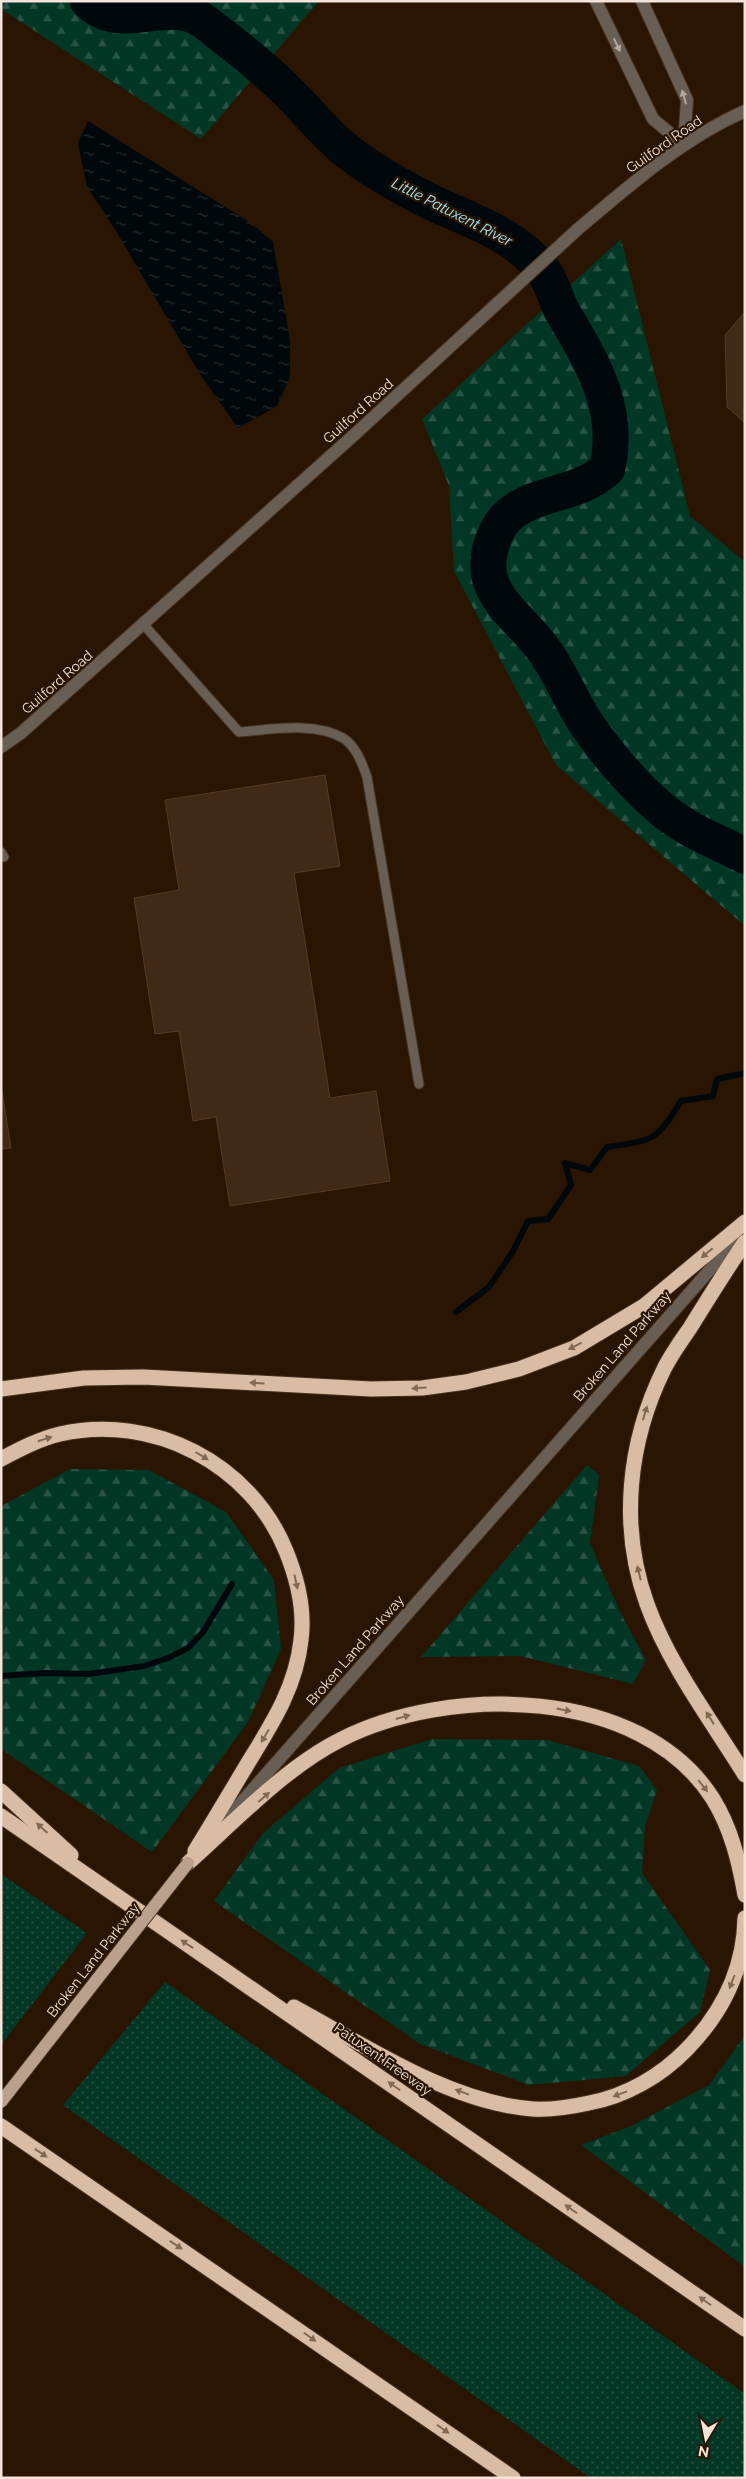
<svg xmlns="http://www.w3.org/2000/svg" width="746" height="2479" font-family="Raleway,sans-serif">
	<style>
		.grass { fill: url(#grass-dots) }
		.forest { fill: url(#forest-firs) }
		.water { fill: url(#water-ripples) }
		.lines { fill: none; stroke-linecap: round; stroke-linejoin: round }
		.stream { stroke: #01080b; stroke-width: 6 }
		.river { stroke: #01080b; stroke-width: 36 }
		.building { fill: #402916; stroke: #543b28 }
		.service-casing { stroke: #463221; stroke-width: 11 }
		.tertiary-casing { stroke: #463221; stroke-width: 14 }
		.motorway-casing { stroke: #463221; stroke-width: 17 }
		.service { stroke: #695e54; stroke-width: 9 }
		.tertiary { stroke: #695e54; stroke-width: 12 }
		.motorway { stroke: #d8bda4; stroke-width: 15 }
		.primary-bridge-casing { stroke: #463221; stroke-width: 14; stroke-linecap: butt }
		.primary-bridge { stroke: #b9a18d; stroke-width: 12 }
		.oneway { fill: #b5a89d }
		.oneway2 { fill: #816954 }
		.labels { text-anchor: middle; stroke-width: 4.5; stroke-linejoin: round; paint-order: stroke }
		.street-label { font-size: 14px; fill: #f4e4d9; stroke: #2a1503 }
		.water-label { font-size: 15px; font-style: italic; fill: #a1eafe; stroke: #2a1503 }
	</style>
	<defs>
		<pattern id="grass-dots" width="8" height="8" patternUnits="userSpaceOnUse" patternTransform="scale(1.25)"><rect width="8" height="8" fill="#023726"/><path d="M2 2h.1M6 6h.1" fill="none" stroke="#285445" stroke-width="1.8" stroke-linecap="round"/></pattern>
		<pattern id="forest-firs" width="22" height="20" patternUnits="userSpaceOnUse" patternTransform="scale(1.25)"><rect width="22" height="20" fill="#023726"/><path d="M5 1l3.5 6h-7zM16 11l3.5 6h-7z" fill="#285445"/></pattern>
		<pattern id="water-ripples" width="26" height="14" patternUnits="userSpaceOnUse" patternTransform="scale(1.25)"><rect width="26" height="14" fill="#01080b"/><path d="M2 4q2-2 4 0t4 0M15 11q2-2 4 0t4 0" fill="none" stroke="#272c2e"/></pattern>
	</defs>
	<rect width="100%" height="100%" fill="#2a1503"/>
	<g class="grass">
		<path d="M1 1874 87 1933 1 2045Z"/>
		<path d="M165 1982 745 2394V2478H591L63 2105Z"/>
	</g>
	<g class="forest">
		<path d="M1 1H319L201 139 1 9Z"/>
		<path d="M621 239 690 516 745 562V926L556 765 454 571 449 486 422 419Z"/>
		<path d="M587 1465 599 1475 590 1543 620 1612 646 1660 633 1684 520 1656 421 1657Z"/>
		<path d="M70 1469 149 1470 226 1512 274 1580 281 1649 248 1722 152 1852 1 1749V1506Z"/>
		<path d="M432 1739 547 1740 639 1766 657 1790 645 1826 642 1873 710 1970 700 2012 626 2076 529 2085 420 2044 214 1901 263 1833 339 1768Z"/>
		<path d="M745 2035V2267L581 2145 631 2126 709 2085Z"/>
	</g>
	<path class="water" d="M88 121 251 223 273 242 290 340V377L277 406 238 428 201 376 116 231 87 187 78 143Z"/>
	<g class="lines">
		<g class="stream">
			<path d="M456 1312 489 1287 513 1251 528 1221 548 1219 571 1185 565 1163 590 1170 607 1147C653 1140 656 1142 681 1101L713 1096 717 1079 745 1073"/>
			<path d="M1 1676 46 1673 88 1674 144 1666 168 1658 188 1648 203 1632 232 1584"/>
		</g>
		<path class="river" d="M88 1C120 33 161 0 197 17 208 23 218 33 228 40 251 58 274 77 294 98 310 114 325 133 342 147 371 171 404 189 437 205 471 220 510 234 536 262 550 276 553 292 561 309 567 320 574 331 580 342 603 382 618 423 607 469 601 474 595 479 588 482 559 497 513 497 497 531 468 591 517 611 546 653 561 675 571 700 585 722 609 757 647 803 684 825 703 837 725 845 745 856"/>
	</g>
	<g class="building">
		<path d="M745 312V423L727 407 725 335Z"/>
		<path d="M325 775 340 866 294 873 330 1098 376 1091 390 1181 230 1206 216 1117 193 1121 179 1031 155 1034 134 898 179 890 165 800Z"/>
		<path d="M1 1085 11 1148 1 1149Z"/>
	</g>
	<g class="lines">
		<g class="service-casing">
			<g id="service">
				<path d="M144 625 239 732C271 730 313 721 343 738 356 746 362 763 367 777L419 1084"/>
				<path d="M1 852 4 857"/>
			</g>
		</g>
		<g class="tertiary-casing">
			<g id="tertiary">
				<path d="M596 1 653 119 684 145"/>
				<path d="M642 1 687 100 684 145"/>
				<path d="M1 747 21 733 354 435 578 229C630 185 682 139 745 111"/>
				<path d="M224 1822 745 1230"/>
			</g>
		</g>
		<g class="motorway-casing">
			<g id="motorway">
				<path d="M745 1242C726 1270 708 1299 690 1328 681 1341 671 1355 664 1369 628 1442 619 1527 647 1604 669 1665 711 1720 745 1775"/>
				<path d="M1 1389 84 1378 143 1377 371 1389 422 1388 466 1382 519 1369 574 1348 644 1306 745 1222"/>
				<path d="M1 1459C20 1449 39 1439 60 1434 153 1413 251 1464 286 1551 297 1578 305 1610 301 1640 296 1687 272 1724 248 1763 230 1793 213 1822 195 1851"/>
				<path d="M1 1791 71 1855"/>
				<path d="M1 1816 745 2329"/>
				<path d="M188 1863C233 1823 286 1767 340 1740 447 1685 641 1685 713 1799 731 1828 739 1861 745 1895"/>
				<path d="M294 2007C366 2046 450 2103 533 2109 552 2110 571 2107 589 2103 626 2096 661 2076 687 2049 722 2013 744 1969 745 1918"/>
				<path d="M1 2126 513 2478"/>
			</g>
		</g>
		<use href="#service" class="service"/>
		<use href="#tertiary" class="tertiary"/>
		<use href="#motorway" class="motorway"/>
		<g class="primary-bridge-casing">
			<path id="primary-bridge" d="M1 2102 188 1863"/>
		</g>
		<use href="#primary-bridge" class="primary-bridge"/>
	</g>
	<defs><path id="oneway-solid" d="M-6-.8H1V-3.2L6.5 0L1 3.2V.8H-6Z" transform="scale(1.25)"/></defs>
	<g class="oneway">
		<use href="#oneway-solid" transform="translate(617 45) rotate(64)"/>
		<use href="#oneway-solid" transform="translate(684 97) rotate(-106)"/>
	</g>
	<g class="oneway2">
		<use href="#oneway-solid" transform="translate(707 1253) rotate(140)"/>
		<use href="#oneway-solid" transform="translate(575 1346) rotate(153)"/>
		<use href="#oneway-solid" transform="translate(257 1383) rotate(-177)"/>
		<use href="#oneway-solid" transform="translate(419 1388) rotate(177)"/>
		<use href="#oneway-solid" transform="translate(645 1413) rotate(-73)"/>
		<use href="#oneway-solid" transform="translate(45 1439) rotate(-17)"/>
		<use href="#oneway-solid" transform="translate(202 1456) rotate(31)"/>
		<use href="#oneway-solid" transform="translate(639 1573) rotate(-104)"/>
		<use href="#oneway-solid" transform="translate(296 1582) rotate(78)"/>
		<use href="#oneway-solid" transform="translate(564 1710) rotate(11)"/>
		<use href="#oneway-solid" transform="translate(403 1717) rotate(-16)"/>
		<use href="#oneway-solid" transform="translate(710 1718) rotate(-122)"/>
		<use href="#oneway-solid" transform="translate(265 1736) rotate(121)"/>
		<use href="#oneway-solid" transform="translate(703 1786) rotate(51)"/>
		<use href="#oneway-solid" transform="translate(264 1797) rotate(-41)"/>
		<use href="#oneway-solid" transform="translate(42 1828) rotate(-138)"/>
		<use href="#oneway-solid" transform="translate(187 1944) rotate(-146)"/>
		<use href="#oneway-solid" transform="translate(732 1982) rotate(111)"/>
		<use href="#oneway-solid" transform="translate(394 2086) rotate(-145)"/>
		<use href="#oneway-solid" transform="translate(462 2092) rotate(-160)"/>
		<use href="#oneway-solid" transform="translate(620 2094) rotate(160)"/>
		<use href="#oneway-solid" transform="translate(41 2153) rotate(34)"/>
		<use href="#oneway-solid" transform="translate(571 2209) rotate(-145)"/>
		<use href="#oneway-solid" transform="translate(176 2245) rotate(34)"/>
		<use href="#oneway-solid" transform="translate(705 2301) rotate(-145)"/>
		<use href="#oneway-solid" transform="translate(310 2337) rotate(35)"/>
		<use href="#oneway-solid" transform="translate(443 2429) rotate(35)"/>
	</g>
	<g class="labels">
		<g class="street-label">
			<text transform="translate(664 144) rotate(-35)" y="5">Guilford Road</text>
			<text transform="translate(358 411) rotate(-42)" y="5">Guilford Road</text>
			<text transform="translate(57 682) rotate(-41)" y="5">Guilford Road</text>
			<text transform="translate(622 1346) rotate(-49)" y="5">Broken Land Parkway</text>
			<text transform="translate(355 1650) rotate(-49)" y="5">Broken Land Parkway</text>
			<text transform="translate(93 1960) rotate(-52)" y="5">Broken Land Parkway</text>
			<text transform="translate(383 2059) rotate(35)" y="5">Patuxent Freeway</text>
		</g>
		<g class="water-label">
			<text transform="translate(452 212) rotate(27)" y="5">Little Patuxent River</text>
		</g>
	</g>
	<rect width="746" height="2479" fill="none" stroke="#f4e4d9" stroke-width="5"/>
	<g transform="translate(706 2439) rotate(190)" stroke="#2a1503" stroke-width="4" paint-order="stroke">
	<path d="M0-4L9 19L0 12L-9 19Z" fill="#f4e4d9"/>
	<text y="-8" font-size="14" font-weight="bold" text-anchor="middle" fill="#f4e4d9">N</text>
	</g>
</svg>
